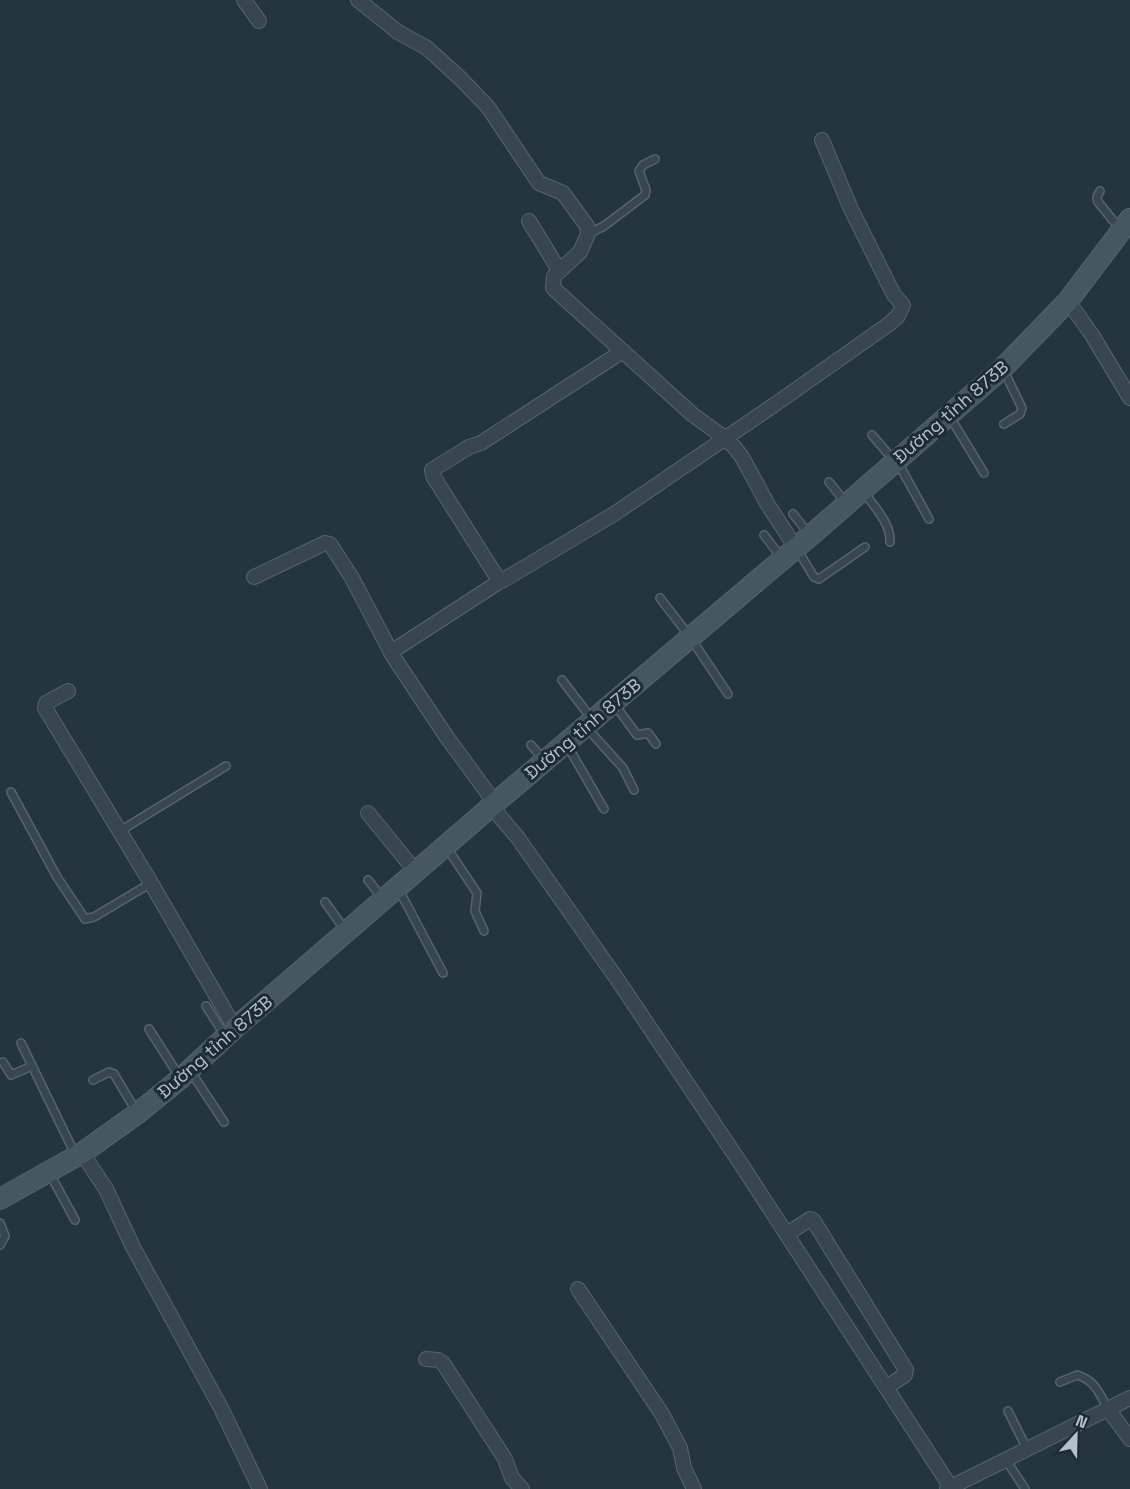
<svg xmlns="http://www.w3.org/2000/svg" width="1130" height="1489" font-family="'Space Grotesk',sans-serif">
	<style>
		.lines { fill: none; stroke-linecap: round; stroke-linejoin: round }
		.lane-casing { stroke: #56646d; stroke-width: 10 }
		.street-casing { stroke: #56646d; stroke-width: 16 }
		.secondary-casing { stroke: #56646d; stroke-width: 22 }
		.lane { stroke: #38474f; stroke-width: 7 }
		.street { stroke: #38474f; stroke-width: 14 }
		.secondary { stroke: #465762; stroke-width: 20 }
		.labels { text-anchor: middle; stroke-width: 6; stroke-linejoin: round; paint-order: stroke }
		.street-label { font-size: 18px; fill: #b4c1ca; stroke: #1d2c34 }
	</style>
	<rect width="100%" height="100%" fill="#24353f"/>
	<g class="lines">
		<g class="lane-casing">
			<g id="lane">
				<path d="M1100 191 1097 197 1098 202 1120 229"/>
				<path d="M588 234 604 226 645 195 646 190 639 171 643 165 655 159"/>
				<path d="M1004 371 1022 408 1020 414 1004 424"/>
				<path d="M950 417 984 473"/>
				<path d="M872 435 902 470 929 519"/>
				<path d="M829 482 845 502"/>
				<path d="M864 492C874 507 891 523 890 542"/>
				<path d="M793 514 809 534"/>
				<path d="M764 535 781 557"/>
				<path d="M797 549 814 577 819 579 865 547"/>
				<path d="M660 598 690 637 728 694"/>
				<path d="M562 680 591 718"/>
				<path d="M615 705 637 735 648 733 656 744"/>
				<path d="M587 728 623 768 634 790"/>
				<path d="M531 745 543 759"/>
				<path d="M567 745 604 809"/>
				<path d="M11 792 57 877 85 919 94 917 151 883"/>
				<path d="M120 831 226 766"/>
				<path d="M447 848 477 893 475 911 484 931"/>
				<path d="M368 880 382 898"/>
				<path d="M399 890 443 973"/>
				<path d="M325 902 345 930"/>
				<path d="M206 1006 224 1034"/>
				<path d="M149 1029 179 1076"/>
				<path d="M21 1043 75 1154"/>
				<path d="M3 1062 11 1075 32 1066"/>
				<path d="M191 1072 224 1122"/>
				<path d="M93 1080 109 1072 114 1074 136 1111"/>
				<path d="M50 1174 75 1220"/>
				<path d="M0 1223 5 1236 0 1245"/>
				<path d="M1060 1382 1077 1375C1095 1380 1099 1393 1108 1409"/>
				<path d="M1008 1411 1027 1449"/>
				<path d="M1006 1460 1025 1489"/>
			</g>
		</g>
		<g class="street-casing">
			<g id="street">
				<path d="M244 0 259 21"/>
				<path d="M358 0 398 32 427 48 461 79 488 107 539 183 563 193 587 226 588 234 580 252 554 276 553 288 693 415 725 438 735 448 742 457 768 505 796 548"/>
				<path d="M529 221 559 270"/>
				<path d="M1068 301 1092 335 1130 398"/>
				<path d="M623 351 481 443 469 447 432 470 433 476 500 582 614 514 777 403 889 324 898 316 903 305 894 295 851 209 822 140"/>
				<path d="M254 577 325 543 330 544 352 578 393 656 446 736 495 803"/>
				<path d="M391 652 499 582"/>
				<path d="M68 691 46 703 45 708 151 883 235 1028"/>
				<path d="M492 807 518 838 617 979 739 1161 952 1489"/>
				<path d="M368 813 416 872"/>
				<path d="M82 1153 106 1189 133 1247 221 1408 260 1489"/>
				<path d="M787 1234 810 1219 813 1220 906 1370 905 1375 887 1387"/>
				<path d="M578 1289 662 1414 680 1448 684 1468 694 1489"/>
				<path d="M426 1359 438 1360 443 1363 505 1459 512 1478 522 1489"/>
				<path d="M1108 1409 1130 1439"/>
				<path d="M947 1489 1130 1398"/>
			</g>
		</g>
		<g class="secondary-casing">
			<path id="secondary" d="M0 1199 82 1153 138 1113 181 1078 235 1028 495 803 810 536 1002 369 1068 301 1130 219"/>
		</g>
		<use href="#lane" class="lane"/>
		<use href="#street" class="street"/>
		<use href="#secondary" class="secondary"/>
	</g>
	<g class="labels">
		<g class="street-label">
			<text transform="translate(951 412) rotate(-41)" y="6">Đường tỉnh 873B</text>
			<text transform="translate(583 729) rotate(-40)" y="6">Đường tỉnh 873B</text>
			<text transform="translate(215 1047) rotate(-41)" y="6">Đường tỉnh 873B</text>
		</g>
	</g>
	<g transform="translate(1076 1435) rotate(22)" stroke="#1d2c34" stroke-width="4.5" paint-order="stroke">
	<path d="M0-4.5L10 22L0 15L-10 22Z" fill="#b4c1ca"/>
	<text y="-9" font-size="16" font-weight="bold" text-anchor="middle" fill="#b4c1ca">N</text>
	</g>
</svg>
